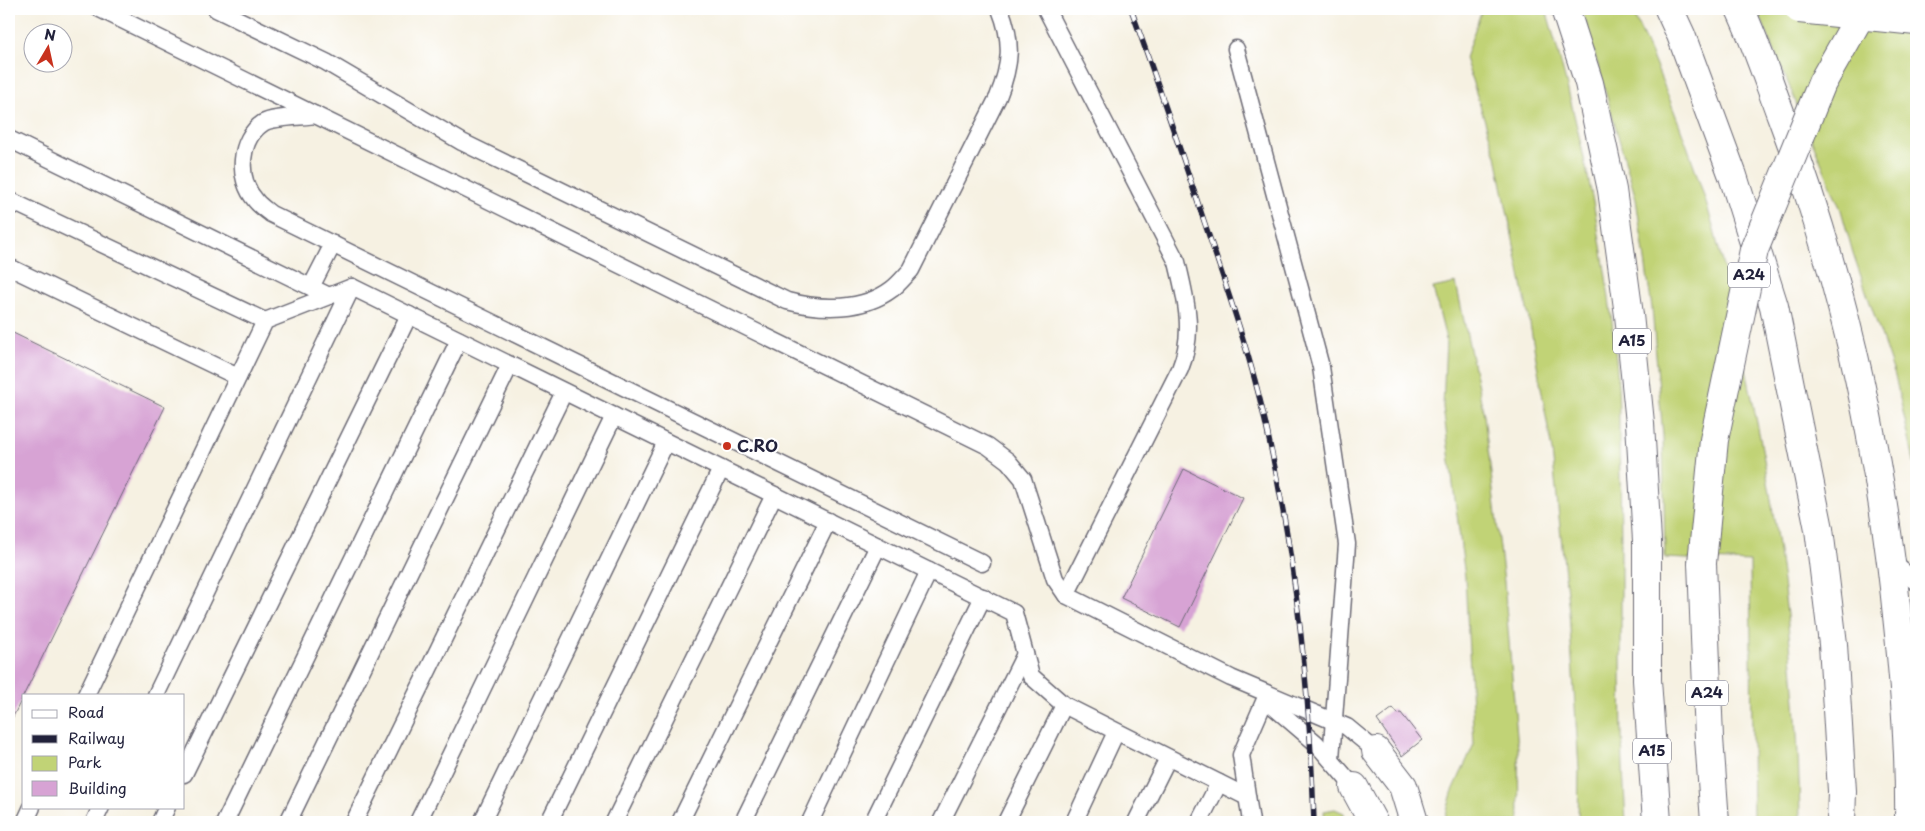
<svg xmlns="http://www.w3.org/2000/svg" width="1925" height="831" font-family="'Playpen Sans',sans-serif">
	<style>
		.green { fill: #c1d376; stroke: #727a58 }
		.building { fill: #d7a3d4 }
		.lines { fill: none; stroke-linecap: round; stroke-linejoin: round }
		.service-casing { stroke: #6c6a75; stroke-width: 19 }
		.minor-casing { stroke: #6c6a75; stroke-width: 30 }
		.motorway-casing { stroke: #6c6a75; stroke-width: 30 }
		.service { stroke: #fff; stroke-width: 16 }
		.minor { stroke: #fff; stroke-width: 28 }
		.motorway { stroke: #fff; stroke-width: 28 }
		.rail-casing { stroke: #22223b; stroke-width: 5.5 }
		.rail { stroke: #fff; stroke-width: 4; stroke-dasharray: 11; stroke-linecap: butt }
		.motorway-bridge-casing { stroke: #6c6a75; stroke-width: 30; stroke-linecap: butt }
		.motorway-bridge { stroke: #fff; stroke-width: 28 }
		.poi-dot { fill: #c8321e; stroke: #fff; stroke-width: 2 }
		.labels { text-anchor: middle; stroke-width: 4; stroke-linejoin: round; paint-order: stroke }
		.shield { fill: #fff; stroke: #646476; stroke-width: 1 }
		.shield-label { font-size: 15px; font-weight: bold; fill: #22223b }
		.poi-label { font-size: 16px; font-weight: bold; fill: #22223b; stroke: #fff; text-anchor: start }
	</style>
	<rect width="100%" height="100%" fill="#fff"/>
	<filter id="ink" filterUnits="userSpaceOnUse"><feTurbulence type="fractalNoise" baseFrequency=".02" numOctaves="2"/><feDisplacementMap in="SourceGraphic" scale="10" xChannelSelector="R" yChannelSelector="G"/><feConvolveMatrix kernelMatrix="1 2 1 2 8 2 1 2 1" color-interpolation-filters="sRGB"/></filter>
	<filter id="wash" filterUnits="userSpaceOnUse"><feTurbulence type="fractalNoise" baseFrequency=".0096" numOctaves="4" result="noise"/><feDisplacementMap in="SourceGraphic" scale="20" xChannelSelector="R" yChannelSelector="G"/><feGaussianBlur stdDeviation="1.12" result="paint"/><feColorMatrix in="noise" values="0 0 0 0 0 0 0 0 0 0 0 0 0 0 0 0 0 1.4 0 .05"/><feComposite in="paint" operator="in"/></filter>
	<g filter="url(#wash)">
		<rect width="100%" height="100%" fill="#f6f1e2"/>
		<g class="green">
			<path d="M1482 9H1546C1580 127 1606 246 1617 369 1619 393 1619 418 1619 443 1624 569 1617 697 1626 822H1578L1579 769 1569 612 1552 451 1530 324 1496 156 1465 58Z"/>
			<path d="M1582 9H1631C1658 68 1683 130 1703 193 1719 243 1730 296 1741 348 1777 504 1798 662 1800 822H1753L1750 562 1665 558 1663 436 1652 308 1636 199Z"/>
			<path d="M1757 9H1916V470L1895 376 1853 253 1841 210Z"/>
			<path d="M1456 283 1484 415 1504 582 1518 748 1519 822H1444L1452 793 1474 744 1465 577 1443 407 1446 339 1433 288Z"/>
			<path d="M1335 809 1344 813 1345 822H1325L1324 811Z"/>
		</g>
		<g id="blocks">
			<g class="building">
				<path d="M9 331 165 407 9 725Z"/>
				<path d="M1184 469 1243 498 1180 627 1121 598Z"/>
				<path d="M1393 708 1398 714 1401 713 1422 740 1402 756 1377 720Z"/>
			</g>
		</g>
	</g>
	<g filter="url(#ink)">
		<use href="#blocks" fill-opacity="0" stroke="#6c6a75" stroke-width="1"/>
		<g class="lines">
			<g class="service-casing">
				<g id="service">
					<path d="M100 9 988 446 1008 461 1023 479 1055 579 1066 595 1231 678 1347 727 1376 751"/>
					<path d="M216 9 326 62 462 142 787 301C821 310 863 311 892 289 899 284 905 276 911 270L998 97C1011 65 1013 41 1000 9"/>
					<path d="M1046 9 1177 262C1186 299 1195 333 1180 369L1066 595"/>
					<path d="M1236 49 1321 367 1347 544 1331 759"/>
					<path d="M316 115C304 117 272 117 263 123 239 139 236 179 256 201 260 206 266 210 271 214L982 563"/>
					<path d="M9 139 329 296"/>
					<path d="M9 200 265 321"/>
					<path d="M9 267 238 377"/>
					<path d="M311 287 333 244"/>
					<path d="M1892 562 1916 582"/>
					<path d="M86 695 265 321 352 287 1014 613 1031 676 1064 705 1247 797"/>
					<path d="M156 695 352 287"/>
					<path d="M1267 701 1316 743 1354 787"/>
					<path d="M184 774 409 315"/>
					<path d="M25 822 32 807"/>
					<path d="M94 822 101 807"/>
					<path d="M160 822 167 807"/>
					<path d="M225 822 459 340"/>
					<path d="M288 822 510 365"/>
					<path d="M354 822 564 392"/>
					<path d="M418 822 614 416"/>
					<path d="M482 822 666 442"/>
					<path d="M549 822 721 469"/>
					<path d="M614 822 774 495"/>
					<path d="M680 822 828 521"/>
					<path d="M743 822 878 546"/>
					<path d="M810 822 929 571"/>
					<path d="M873 822 983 597"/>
					<path d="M941 822 1025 654"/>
					<path d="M1006 822 1064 705"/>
					<path d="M1074 822 1116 732"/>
					<path d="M1136 822 1168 758"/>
					<path d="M1199 822 1219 783"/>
					<path d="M1251 822 1241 755 1267 695"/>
				</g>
			</g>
			<g class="minor-casing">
				<g id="minor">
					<path d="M1376 751 1403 786 1414 822"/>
					<path d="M1354 787 1373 822"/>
				</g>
			</g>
			<g class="motorway-casing">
				<g id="motorway">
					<path d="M1565 9 1589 83 1612 190 1629 315 1640 423 1647 541V680L1657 822"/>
					<path d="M1669 9 1681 35 1733 176 1774 306 1819 529 1833 644 1842 791 1841 822"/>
					<path d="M1740 9C1756 43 1768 80 1781 115 1843 280 1881 450 1898 625 1905 691 1910 756 1909 822"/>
					<path d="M1702 563 1709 738 1715 822"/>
				</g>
			</g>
			<use href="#service" class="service"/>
			<use href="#minor" class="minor"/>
			<use href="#motorway" class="motorway"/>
			<g class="rail-casing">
				<path id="rail" d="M1131 9C1157 80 1181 152 1205 224 1227 289 1250 354 1265 421 1295 553 1310 688 1314 822"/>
			</g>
			<use href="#rail" class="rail"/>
			<g class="motorway-bridge-casing">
				<g id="motorway-bridge">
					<path d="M1799 9 1916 21"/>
					<path d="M1702 563 1714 440 1754 250 1822 83 1864 9"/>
				</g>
			</g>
			<use href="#motorway-bridge" class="motorway-bridge"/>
		</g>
	</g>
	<circle class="poi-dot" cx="727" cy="446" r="5"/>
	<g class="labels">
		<g class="shield">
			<rect x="1728" y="262.5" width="42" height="25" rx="4"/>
			<rect x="1613" y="328.5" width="38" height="25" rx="4"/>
			<rect x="1686" y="680.5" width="42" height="25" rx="4"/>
			<rect x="1633" y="738.5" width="38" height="25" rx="4"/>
		</g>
		<g class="shield-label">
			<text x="1749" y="280">A24</text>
			<text x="1632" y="346">A15</text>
			<text x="1707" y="698">A24</text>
			<text x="1652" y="756">A15</text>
		</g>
		<g class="poi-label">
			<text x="737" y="452">C.RO</text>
		</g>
	</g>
	<rect width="1925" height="831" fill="none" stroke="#fff" stroke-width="30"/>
	<rect x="22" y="694" width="162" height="115" fill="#ffffff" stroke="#a7a7b1"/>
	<rect x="32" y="710" width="25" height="8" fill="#ffffff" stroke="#a7a7b1"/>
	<text x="68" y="718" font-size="15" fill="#22223b">Road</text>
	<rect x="32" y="735" width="25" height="8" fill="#22223b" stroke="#a7a7b1"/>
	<text x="68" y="744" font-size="15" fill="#22223b">Railway</text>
	<rect x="32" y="756" width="25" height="15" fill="#c1d376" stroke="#a7a7b1"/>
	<text x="68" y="768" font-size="15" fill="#22223b">Park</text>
	<rect x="32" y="781" width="25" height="15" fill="#d7a3d4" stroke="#a7a7b1"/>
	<text x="68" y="794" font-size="15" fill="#22223b">Building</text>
	<g transform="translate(48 48) rotate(9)"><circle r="24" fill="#ffffff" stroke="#a7a7b1"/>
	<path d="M0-4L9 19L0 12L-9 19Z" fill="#c8321e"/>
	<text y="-8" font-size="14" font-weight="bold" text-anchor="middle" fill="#22223b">N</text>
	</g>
</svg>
